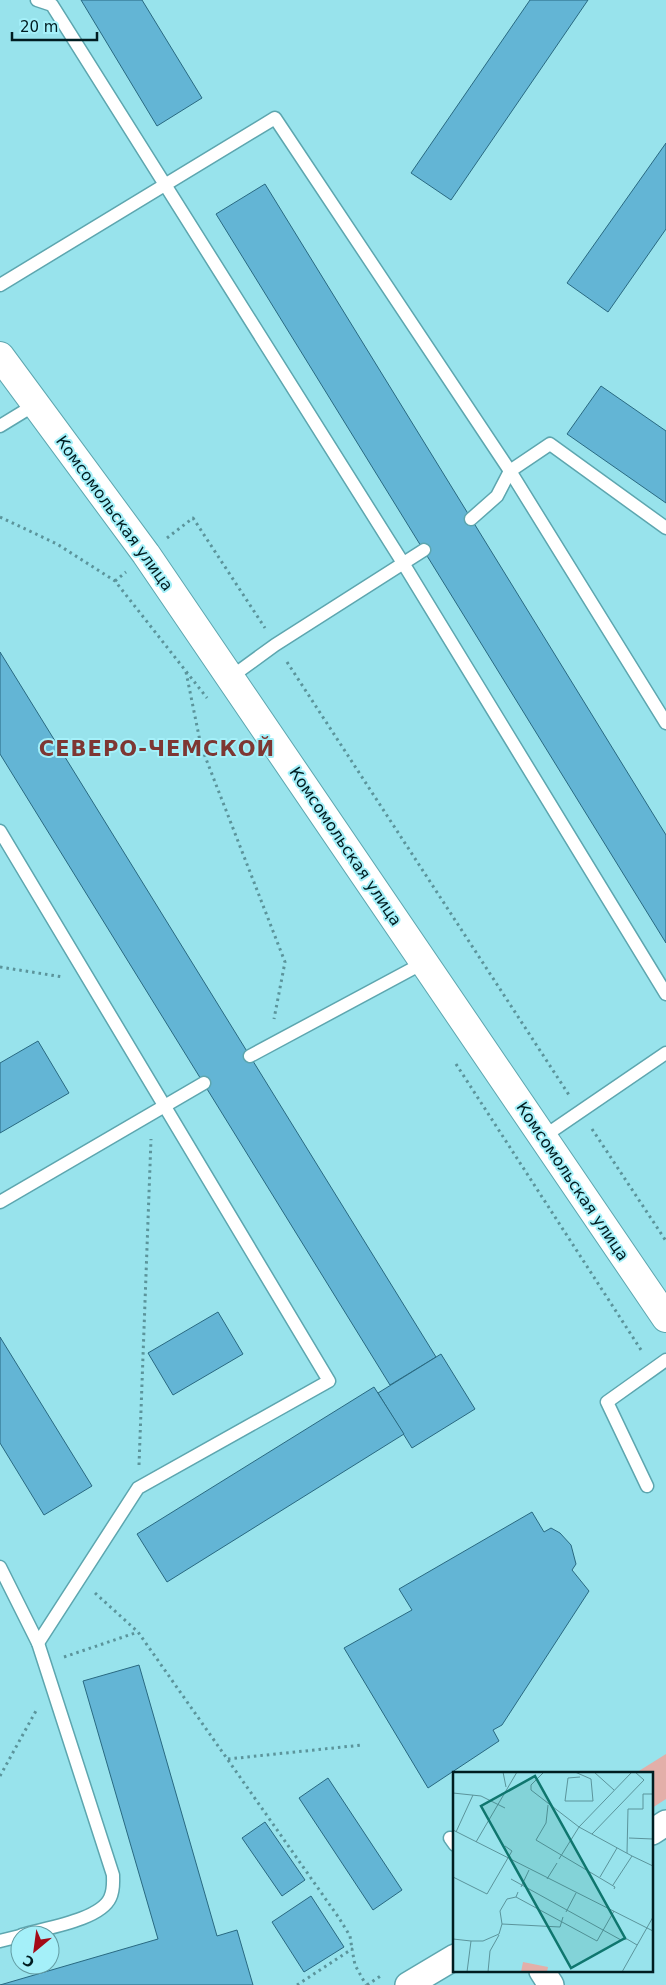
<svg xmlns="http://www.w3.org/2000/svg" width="666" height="1985" font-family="'DejaVu Sans',sans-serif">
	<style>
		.green { fill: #e3afa9 }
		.building { fill: #63b5d5; stroke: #296981 }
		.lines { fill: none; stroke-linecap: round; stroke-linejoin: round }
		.lane-casing { stroke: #5da6af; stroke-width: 15 }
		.street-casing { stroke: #5da6af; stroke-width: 28 }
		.secondary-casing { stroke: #5da6af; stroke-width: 30 }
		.path { stroke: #5b949b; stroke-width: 3; stroke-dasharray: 2.5 4; stroke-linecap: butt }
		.lane { stroke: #fff; stroke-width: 12 }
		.street { stroke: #fff; stroke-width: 25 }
		.secondary { stroke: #fff; stroke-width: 28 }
		.labels { text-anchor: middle; stroke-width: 4; stroke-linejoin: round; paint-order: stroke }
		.street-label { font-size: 16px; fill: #001d21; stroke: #a5f0f9 }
		.district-label { font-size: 21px; font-weight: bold; letter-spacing: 1px; fill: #7e3733; stroke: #a5f0f9 }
		.inset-road { fill: none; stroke: #5b949b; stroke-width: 1 }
		.view { fill: #0f766e; fill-opacity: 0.15; stroke: #0f766e; stroke-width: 2.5 }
		.inset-edge { fill: none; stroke: #001d21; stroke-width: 2.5 }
	</style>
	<rect width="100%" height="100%" fill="#98e3ec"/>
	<path class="green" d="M666 1754V1799L652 1808V1774H634Z"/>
	<g class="building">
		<path d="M81 0H142L202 98 157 126Z"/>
		<path d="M530 0H588L451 200 411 173Z"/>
		<path d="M666 143V229L608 312 567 283Z"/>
		<path d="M265 184 666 835V943L216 214Z"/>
		<path d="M601 386 666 431V503L567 434Z"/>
		<path d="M0 652 436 1357 390 1385 0 754Z"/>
		<path d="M38 1041 69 1093 0 1133V1063Z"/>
		<path d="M218 1312 243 1354 173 1395 148 1353Z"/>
		<path d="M0 1337 92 1486 44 1515 0 1443Z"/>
		<path d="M441 1354 475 1409 412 1448 378 1393Z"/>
		<path d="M374 1387 404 1434 167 1582 137 1534Z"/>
		<path d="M532 1512 544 1532 551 1528 560 1533 571 1545 576 1564 572 1570 589 1591 502 1725 493 1730 499 1741 428 1788 344 1648 412 1610 399 1589Z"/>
		<path d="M139 1665 217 1936 237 1930 253 1985H0L158 1939 83 1681Z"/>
		<path d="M328 1778 402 1890 373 1910 299 1798Z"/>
		<path d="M265 1822 305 1880 282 1896 242 1838Z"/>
		<path d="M311 1896 344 1947 304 1972 272 1922Z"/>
	</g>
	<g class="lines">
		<g class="lane-casing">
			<g id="lane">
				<path d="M37 0 52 5 403 563 666 994"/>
				<path d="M0 285 275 118 510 471 666 723"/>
				<path d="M0 426 36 404"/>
				<path d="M471 519 497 496 510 471 550 444 666 528"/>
				<path d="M231 677 275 645 424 550"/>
				<path d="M0 831 329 1381 138 1488 38 1643"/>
				<path d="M250 1056 425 962"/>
				<path d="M543 1137 666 1053"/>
				<path d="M0 1202 204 1083"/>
				<path d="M647 1486 607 1402 666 1360"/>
				<path d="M0 1567 38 1643 113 1875C113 1883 114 1890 110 1898 100 1920 45 1928 22 1935"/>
				<path d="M450 1838 455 1845"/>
				<path d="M0 1941 20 1936"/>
			</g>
		</g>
		<g class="street-casing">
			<g id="street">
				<path d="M652 1832 666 1823"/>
				<path d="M542 1971 551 1985"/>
				<path d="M408 1985 455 1957"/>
			</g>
		</g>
		<g class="secondary-casing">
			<path id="secondary" d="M0 356 146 554 666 1318"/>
		</g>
		<g class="path">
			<path d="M0 517 57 544 115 581 207 698"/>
			<path d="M167 538 193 518 265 628"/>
			<path d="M115 581 126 572"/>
			<path d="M287 662 569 1095"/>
			<path d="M186 672 201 746 285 962 274 1019"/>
			<path d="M0 967 63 977"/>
			<path d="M456 1064 643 1353"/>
			<path d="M592 1129 666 1241"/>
			<path d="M139 1465 151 1139"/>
			<path d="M95 1593 138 1632 339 1918 350 1936 352 1949"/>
			<path d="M64 1657 138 1632"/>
			<path d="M228 1759 362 1745"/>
			<path d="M0 1776 37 1709"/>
			<path d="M297 1985 352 1949 355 1965 366 1985"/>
			<path d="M367 1985 382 1975"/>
		</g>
		<use href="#lane" class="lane"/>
		<use href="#street" class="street"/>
		<use href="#secondary" class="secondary"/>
	</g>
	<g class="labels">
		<g class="street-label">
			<text transform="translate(115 513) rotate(54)" y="6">Комсомольская улица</text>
			<text transform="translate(346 846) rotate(56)" y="6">Комсомольская улица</text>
			<text transform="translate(573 1181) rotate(56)" y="6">Комсомольская улица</text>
		</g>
		<g class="district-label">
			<text x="157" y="756">СЕВЕРО-ЧЕМСКОЙ</text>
		</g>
	</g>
	<g transform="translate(453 1772)">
		<rect width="200" height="200" fill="#98e3ec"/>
		<path d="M70 190 95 195 94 200H68Z" fill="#e3afa9"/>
		<path class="inset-road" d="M50 0 53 15M91 0 78 13V18L126 55 106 87M122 0 138 7 140 29H112L115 6 127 5M141 0 161 18M0 21 28 24 52 36M95 33 93 51 83 68 162 115 161 117M0 58 200 159M3 60 20 23M139 62 191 8 182 0M176 66 200 67M23 70 64 0M174 81 175 37H190V22H200M179 84 200 94M0 105 34 122 59 79 52 74M147 105 164 76M58 107 168 168 174 167 184 173M94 107 104 91M160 113 179 84 126 55 179 0M68 115 76 98M65 120 63 125 144 169 161 139M113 140 123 121M49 152 107 155 110 145M0 167 18 169 14 200M18 169H30L46 162 49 152 47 139 54 127 63 125M35 200 37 179 46 163M169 200 200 145"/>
		<path class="view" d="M82 4 172 166 118 196 28 34Z"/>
		<rect width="200" height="200" class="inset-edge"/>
	</g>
	<g transform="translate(35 1950) rotate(209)"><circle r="24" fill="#a5f0f9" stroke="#639ca3"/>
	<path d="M0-4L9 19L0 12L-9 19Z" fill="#a40a17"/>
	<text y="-8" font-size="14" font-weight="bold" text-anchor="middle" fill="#001d21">С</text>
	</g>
	<path d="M12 32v8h85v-8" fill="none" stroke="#001d21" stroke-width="2.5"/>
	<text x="20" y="32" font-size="15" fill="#001d21" stroke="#a5f0f9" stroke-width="4" paint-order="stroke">20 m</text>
</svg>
